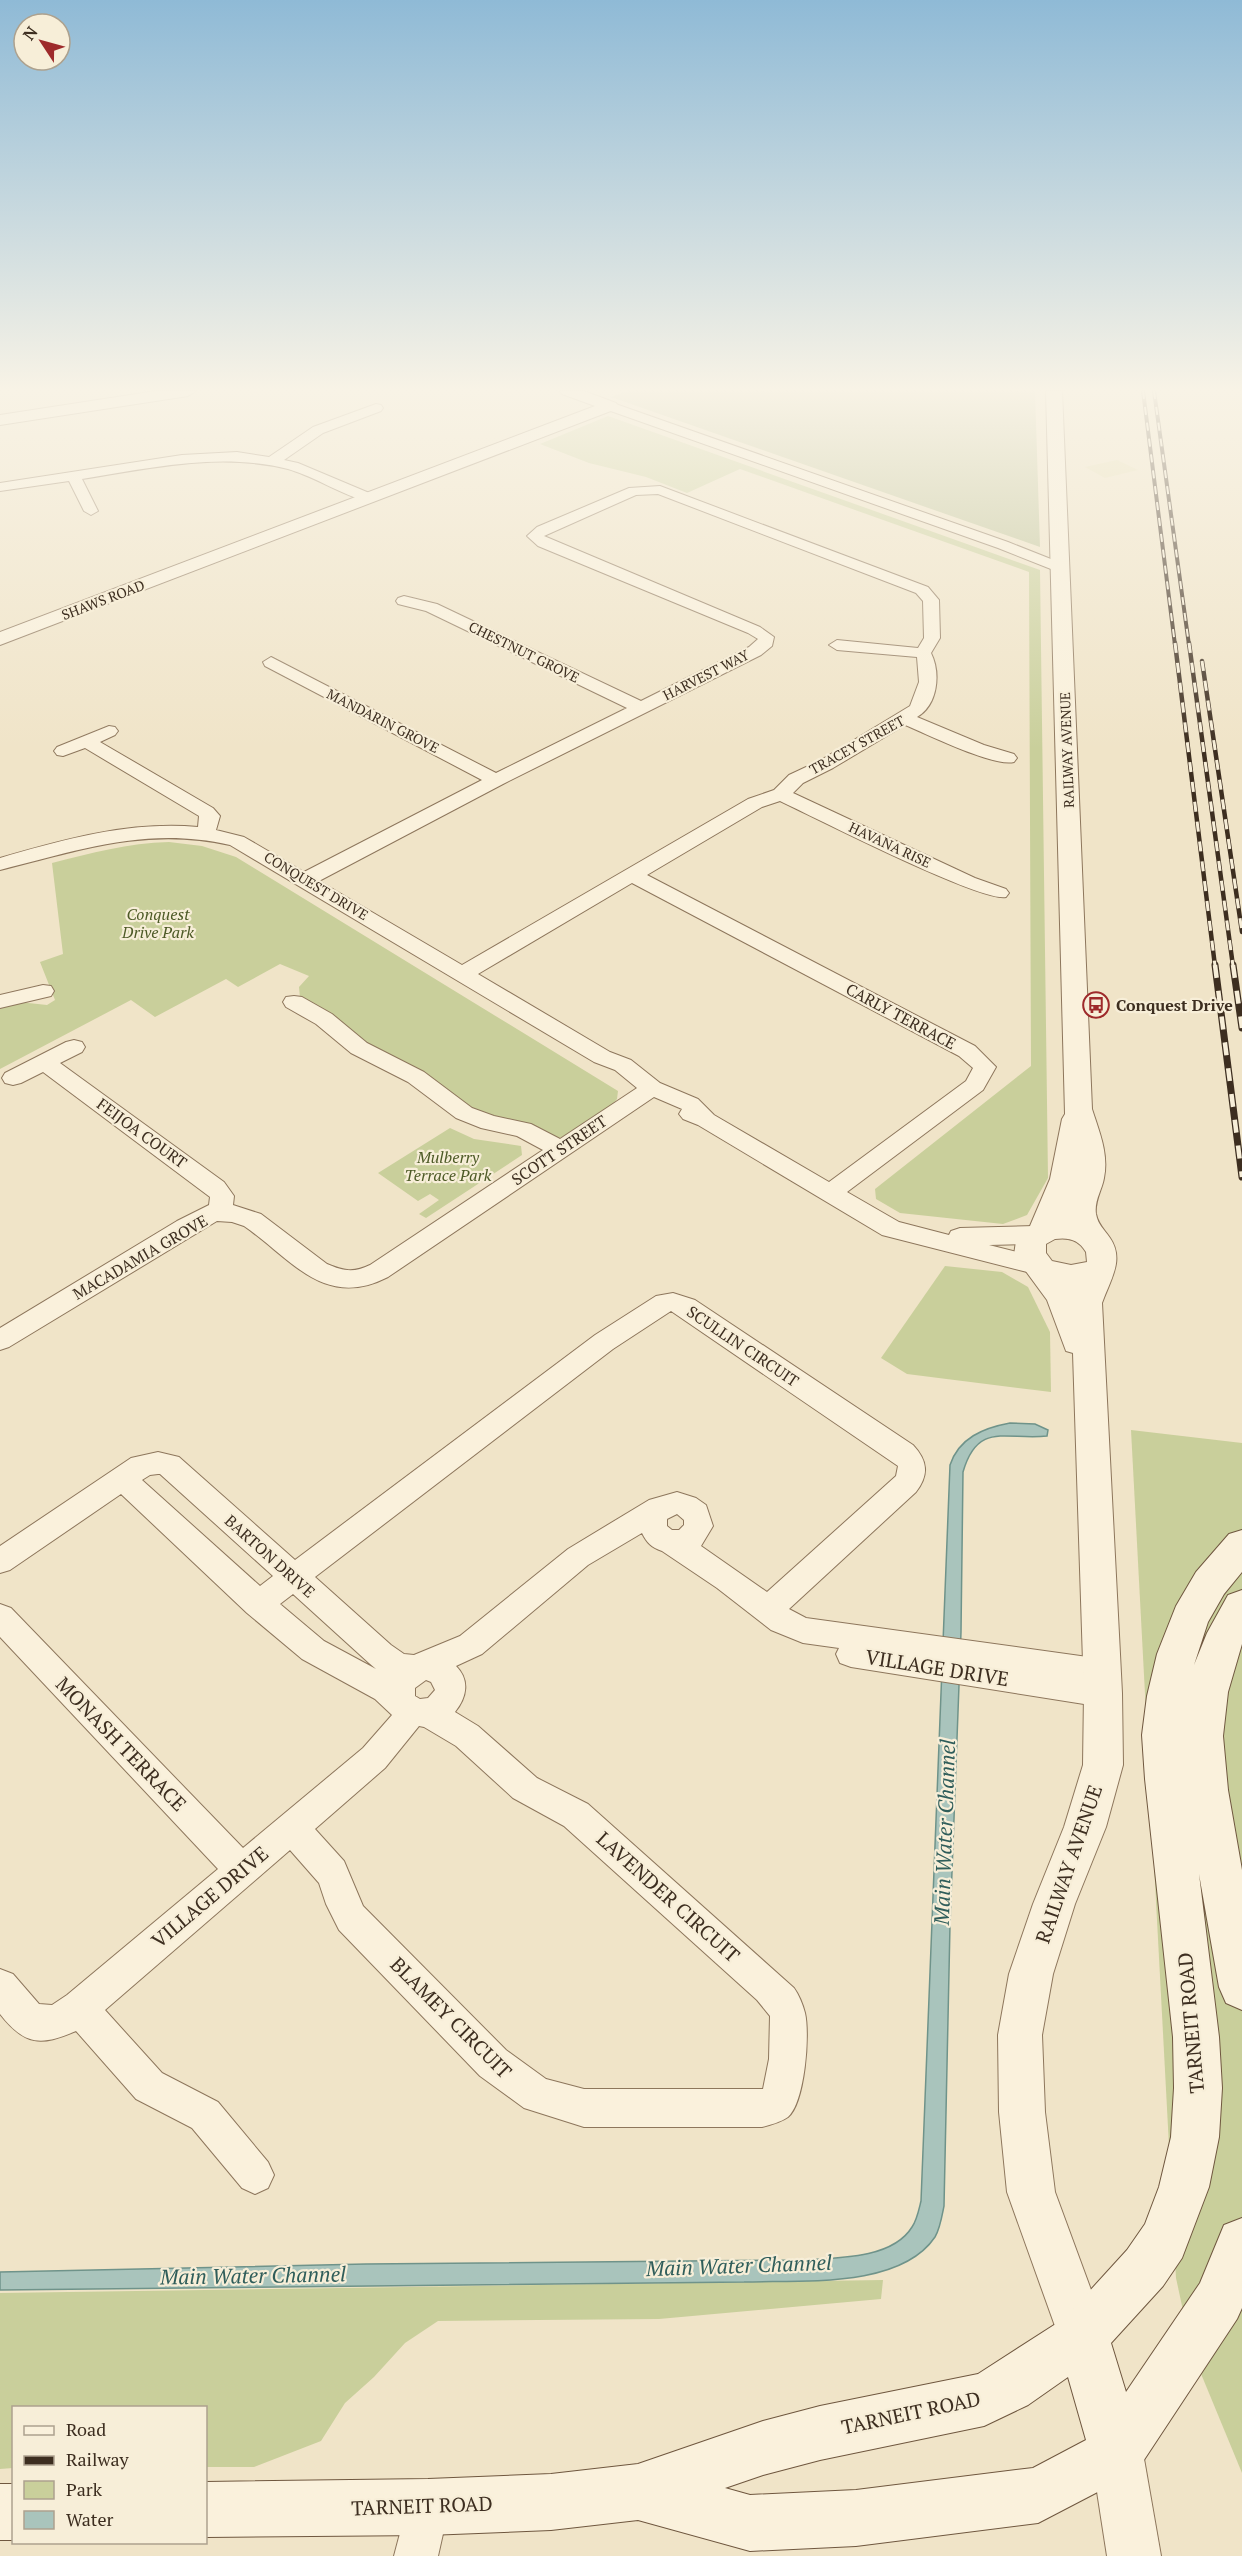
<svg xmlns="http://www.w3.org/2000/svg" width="1242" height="2556" font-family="'PT Serif',serif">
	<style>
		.farmland { fill: #e6deb5 }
		.green { fill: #c9cf9b }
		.cemetery { fill: #bfc49a }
		.water { fill: #a9c4bc; stroke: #6f938a; stroke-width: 1.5 }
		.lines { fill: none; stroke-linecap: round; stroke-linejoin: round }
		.minor-casing { stroke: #8d765c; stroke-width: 2 }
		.tertiary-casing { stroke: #8d765c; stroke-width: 2 }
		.secondary-casing { stroke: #6f573f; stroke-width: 2 }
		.minor { fill: #faf1dc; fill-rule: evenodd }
		.tertiary { fill: #faf1dc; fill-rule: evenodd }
		.secondary { fill: #faf1dc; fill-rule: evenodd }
		.rail-far2-casing { stroke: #3d2e20; stroke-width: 4 }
		.rail-far1-casing { stroke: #3d2e20; stroke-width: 4.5 }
		.rail-casing { stroke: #3d2e20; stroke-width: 7 }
		.rail-far2 { stroke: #f7eed8; stroke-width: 2; stroke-dasharray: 8; stroke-linecap: butt }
		.rail-far1 { stroke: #f7eed8; stroke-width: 3; stroke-dasharray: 10; stroke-linecap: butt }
		.rail { stroke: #f7eed8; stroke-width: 4.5; stroke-dasharray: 13; stroke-linecap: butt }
		.labels { text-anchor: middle; stroke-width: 4.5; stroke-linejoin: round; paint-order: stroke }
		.far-street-label { font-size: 14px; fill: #3d2e20; stroke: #f7eed8 }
		.park-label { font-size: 16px; font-style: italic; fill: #4d5a26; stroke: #f7eed8 }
		.poi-label { font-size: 16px; font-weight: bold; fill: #3d2e20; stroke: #f7eed8; text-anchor: start }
		.street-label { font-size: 16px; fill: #3d2e20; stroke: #f7eed8 }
		.near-street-label { font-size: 20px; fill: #3d2e20; stroke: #f7eed8 }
		.near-water-label { font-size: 21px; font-style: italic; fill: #2f5d5a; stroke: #f7eed8 }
	</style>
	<rect width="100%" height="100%" fill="#f0e4c8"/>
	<path class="farmland" d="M1117 460 1138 470 1105 478 1085 467Z"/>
	<g class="green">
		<path d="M608 416 1040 570 1048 1178 1027 1215 1003 1224 900 1213 876 1199 875 1189 1031 1066 1029 572 740 469 687 493 646 477 589 463 540 444Z"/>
		<path d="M169 842 202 846 236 857 618 1091 617 1099 612 1105 566 1136 558 1138 474 1112 384 1056 300 998 299 987 309 976 280 964 238 987 226 979 155 1017 131 1000 0 1069V1007L19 1002 47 1005 55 1000 40 962 63 954 52 863C91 853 128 843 169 842Z"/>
		<path d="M450 1128 474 1139 521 1146 522 1155 426 1218 419 1214 439 1200 430 1194 418 1201 378 1173Z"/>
		<path d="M945 1266 1002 1272 1028 1287 1050 1332 1051 1392 907 1374 881 1358Z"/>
		<path d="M1131 1430 1242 1443V2473L1192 2352 1176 2278Z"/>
		<path d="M883 2280 881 2299 659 2319 438 2321 405 2343 374 2377 345 2403 321 2441 254 2467H206V2408H14L13 2468 0 2469V2293Z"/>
	</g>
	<path class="cemetery" d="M627 391H1035L1040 547 611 397Z"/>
	<path class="water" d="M1010 1423 1035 1424 1048 1430 1047 1436C1008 1441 978 1420 963 1472L961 1632 950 1925 944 2206C942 2216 940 2229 935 2237 900 2289 800 2280 744 2282L0 2290V2272L366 2264 799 2260C833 2258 892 2260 912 2227 917 2220 919 2209 921 2201L950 1465C959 1438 983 1428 1010 1423Z"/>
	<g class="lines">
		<g class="minor-casing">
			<g id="minor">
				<path d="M610 402 1008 542 1066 565 1069 568 1066 571H1056L998 548 605 409 603 406 605 403Z"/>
				<path d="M376 404 381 405 383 408 381 411 323 433 284 460 298 463 374 495 376 498 374 501 369 502C341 495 316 477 288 469 220 452 151 468 82 479L98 511 91 515 84 511 69 481 0 491V483L182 455 237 452 269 457 313 427Z"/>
				<path d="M660 486 928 587 939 600 940 638 931 653C941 673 938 705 917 717L984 745 1014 754 1017 758 1014 762C993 767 927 734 905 725L833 768 803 783 793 793 975 878 1006 889 1009 893 1006 897C982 903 814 817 780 801L762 807 647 875 975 1046 996 1067 983 1090 847 1192 899 1222 949 1235 951 1231 960 1228 1035 1226 1044 1229 1047 1235 1044 1241 1035 1244 989 1245 1048 1260 1052 1266 1048 1272 1039 1275 882 1235 698 1125 683 1119 679 1114 682 1109 654 1097 388 1277C324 1310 292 1259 244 1226L232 1222 217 1221 9 1347 0 1350V1328L177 1221 209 1205 210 1197 206 1194 43 1072 21 1083 13 1085 5 1083 2 1078 5 1073 66 1042 74 1040 82 1042 85 1047 82 1052 60 1063 224 1182 234 1196 233 1205 261 1214 327 1264C343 1271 354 1273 370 1265L543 1150 517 1136 481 1128 456 1118 408 1082 351 1053 316 1024 286 1007 283 1002 286 997 294 996 302 997 332 1014 367 1043 424 1072 472 1108 494 1116 531 1124 560 1139 637 1088 615 1070 594 1062 230 845C147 826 80 850 0 870V858C65 839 130 821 198 827L199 816 85 748 63 756 57 755 54 751 57 747 109 726 115 727 118 731 115 735 100 742 213 808 220 816 216 830 244 837 304 872 482 780 265 666 263 662 271 657 496 773 627 708 426 611 398 604 396 601 398 598 404 596 437 604 641 701 749 647 758 639 748 633 538 546 527 536 537 527 629 488ZM658 494 916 593 923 601 924 638 918 648 837 640 829 645 837 650 917 657 919 682 910 706 821 760 789 775 774 790 748 799 462 965 319 881 503 784 761 655 772 646 774 637 760 627 544 536 636 495ZM632 883 959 1056 973 1068 966 1081 829 1182 714 1115 698 1099 660 1083 631 1060 610 1052 478 974Z"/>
				<path d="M43 985 51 986 54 991 51 996 0 1008V995Z"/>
				<path d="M673 1293 695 1300 913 1445C928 1461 929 1475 916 1492L789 1609 806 1618 1102 1659 1113 1663 1118 1672 1111 1682 1114 1683 1119 1693 1114 1703 1103 1707 851 1667 840 1663 836 1654 839 1648 803 1643 771 1630 717 1588 662 1551C651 1547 647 1543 642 1533L588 1565 482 1654 456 1666C470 1680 467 1697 455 1712L478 1726 537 1778 588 1804 794 1988C799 1995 803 2005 805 2013 810 2034 805 2102 788 2117 781 2122 770 2125 762 2127H584L524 2108 480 2076 339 1930 326 1904 319 1883 290 1850 105 2010 162 2073 218 2102 268 2162 274 2175 268 2188 255 2194 242 2188 192 2128 136 2099 76 2031C41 2046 25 2046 0 2014V1969L13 1974 39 2004 52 2005 67 1995 218 1869 0 1637V1604L11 1608 243 1848 363 1748 392 1715 375 1699 302 1659 247 1613 121 1494 10 1570 0 1573V1546L131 1458 158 1452 179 1457 295 1560 595 1335 656 1296ZM671 1311 898 1466 896 1476 767 1592 701 1546 713 1526 706 1505 696 1498 677 1492 649 1500 568 1549 460 1636 414 1655 404 1654 391 1645 315 1577 613 1349ZM158 1474H160L273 1576 260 1586 142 1480 150 1475ZM677 1514 684 1520V1525L679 1530H672L667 1526V1519ZM293 1594 369 1663 376 1669 324 1641 280 1604ZM426 1680 431 1682 435 1690 428 1698 420 1699 415 1696V1688ZM419 1726 424 1727 456 1746 513 1798 564 1826 757 2000 770 2016 769 2059 763 2089H584L546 2079 506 2050 363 1906 344 1861 315 1829 385 1768Z"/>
				<path d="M428 2486 443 2492 449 2507 438 2556H394L407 2507 413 2492Z"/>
			</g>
		</g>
		<g class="tertiary-casing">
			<g id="tertiary">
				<path d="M156 391H196L188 396 0 425V415Z"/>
				<path d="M560 391H584L616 403 618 406 616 409 0 645V632L595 406 562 394Z"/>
				<path d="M1046 391H1062L1092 1109C1099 1131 1109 1154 1104 1178 1102 1190 1094 1201 1096 1214 1098 1225 1104 1229 1110 1238 1125 1260 1110 1280 1102 1303L1122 1693 1123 1765 1106 1827 1075 1904 1053 1974 1042 2035 1045 2112 1055 2192 1108 2336 1101 2354 1083 2361 1065 2354 1007 2192 999 2112 998 2035 1009 1974 1033 1904 1064 1827 1083 1765 1084 1693 1073 1353 1066 1351 1047 1300 1014 1255 1016 1241 1030 1226 1050 1179 1062 1119 1065 1114ZM1055 1239C1069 1237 1079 1240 1086 1252L1087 1262 1071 1265 1052 1261 1046 1253V1244Z"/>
				<path d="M1117 2427 1135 2435 1143 2453 1161 2556H1107L1091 2453 1099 2435Z"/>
			</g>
		</g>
		<g class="secondary-casing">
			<g id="secondary">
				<path d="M1242 1530V1572L1224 1594 1208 1622 1194 1665 1207 1633 1228 1595 1242 1590V1644L1228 1692 1223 1736 1228 1790 1242 1870V2010L1226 2003 1219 1987 1199 1874 1219 2037 1222 2088 1219 2137 1209 2187 1182 2258 1163 2286 1111 2343 1126 2392 1200 2283 1224 2225 1242 2218V2308L1237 2319 1136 2472 1038 2523 856 2546 750 2551 638 2520 551 2530 428 2535 206 2537V2482L428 2479 551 2474 638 2464 763 2421 820 2406 978 2374 1065 2318 1127 2250 1145 2224 1159 2187 1171 2137 1174 2088 1173 2037 1145 1779 1142 1735 1147 1696 1157 1654 1176 1606 1196 1572 1229 1534ZM1068 2377 1086 2440 1033 2468 856 2490 750 2495 725 2488 763 2475 820 2460 984 2426 1028 2405Z"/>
				<rect x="0" y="2484" width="14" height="56"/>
			</g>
		</g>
		<use href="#minor" class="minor"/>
		<use href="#tertiary" class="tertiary"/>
		<use href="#secondary" class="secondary"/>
		<g class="rail-far2-casing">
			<g id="rail-far2">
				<path d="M1143 391 1175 645"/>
				<path d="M1154 391 1189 645"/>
			</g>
		</g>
		<g class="rail-far1-casing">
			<g id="rail-far1">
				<path d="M1175 643 1215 966"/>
				<path d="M1189 643 1233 966"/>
				<path d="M1202 661 1242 932"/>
			</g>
		</g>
		<g class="rail-casing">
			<g id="rail">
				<path d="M1215 965 1242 1177"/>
				<path d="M1233 965 1242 1028"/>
			</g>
		</g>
		<use href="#rail-far2" class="rail-far2"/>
		<use href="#rail-far1" class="rail-far1"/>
		<use href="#rail" class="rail"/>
	</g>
	<linearGradient id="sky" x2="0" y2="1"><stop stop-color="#8fbad6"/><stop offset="0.52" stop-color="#f8f3e6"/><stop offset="1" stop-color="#f8f3e6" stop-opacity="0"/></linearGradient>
	<rect width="1242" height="749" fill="url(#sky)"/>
	<defs>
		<g id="bus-ring" transform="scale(1.35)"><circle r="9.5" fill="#f7eed8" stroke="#9e2a2b" stroke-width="1.5"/><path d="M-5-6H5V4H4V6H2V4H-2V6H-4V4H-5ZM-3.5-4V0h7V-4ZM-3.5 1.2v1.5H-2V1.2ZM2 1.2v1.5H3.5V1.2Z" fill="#9e2a2b"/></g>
	</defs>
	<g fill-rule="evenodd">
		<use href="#bus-ring" x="1096" y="1005"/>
	</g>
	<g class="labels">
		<g class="far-street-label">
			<text transform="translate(103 600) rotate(-21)" y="5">SHAWS ROAD</text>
			<text transform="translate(524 652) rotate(26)" y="5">CHESTNUT GROVE</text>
			<text transform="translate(706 675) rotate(-27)" y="5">HARVEST WAY</text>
			<text transform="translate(383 721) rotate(27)" y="5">MANDARIN GROVE</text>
			<text transform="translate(857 745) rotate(-29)" y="5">TRACEY STREET</text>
			<text transform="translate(1067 750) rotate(-92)" y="5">RAILWAY AVENUE</text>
			<text transform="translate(890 845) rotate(25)" y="5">HAVANA RISE</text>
			<text transform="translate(316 886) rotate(31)" y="5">CONQUEST DRIVE</text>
		</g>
		<g class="park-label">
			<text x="158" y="920">Conquest<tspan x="158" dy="18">Drive Park</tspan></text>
			<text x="448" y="1163">Mulberry<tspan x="448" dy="18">Terrace Park</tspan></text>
		</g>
		<g class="poi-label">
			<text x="1116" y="1011">Conquest Drive</text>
		</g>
		<g class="street-label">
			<text transform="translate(901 1016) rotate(28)" y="6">CARLY TERRACE</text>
			<text transform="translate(142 1133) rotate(36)" y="6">FEIJOA COURT</text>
			<text transform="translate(559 1150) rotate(-34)" y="6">SCOTT STREET</text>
			<text transform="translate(140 1257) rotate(-30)" y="6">MACADAMIA GROVE</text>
			<text transform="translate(743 1346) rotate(34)" y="6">SCULLIN CIRCUIT</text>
			<text transform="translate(270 1556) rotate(42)" y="6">BARTON DRIVE</text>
		</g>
		<g class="near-street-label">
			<text transform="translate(937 1668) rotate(9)" y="7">VILLAGE DRIVE</text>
			<text transform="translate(121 1744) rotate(46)" y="7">MONASH TERRACE</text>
			<text transform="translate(1069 1864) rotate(-71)" y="7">RAILWAY AVENUE</text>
			<text transform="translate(210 1897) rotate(-40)" y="7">VILLAGE DRIVE</text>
			<text transform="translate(668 1897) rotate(42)" y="7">LAVENDER CIRCUIT</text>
			<text transform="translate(451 2018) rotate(45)" y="7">BLAMEY CIRCUIT</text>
			<text transform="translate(1191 2023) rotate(-95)" y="7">TARNEIT ROAD</text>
			<text transform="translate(911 2413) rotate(-12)" y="7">TARNEIT ROAD</text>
			<text transform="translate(422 2506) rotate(-2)" y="7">TARNEIT ROAD</text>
		</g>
		<g class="near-water-label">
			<text transform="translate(945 1832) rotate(-88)" y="7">Main Water Channel</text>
			<text transform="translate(739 2266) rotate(-2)" y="7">Main Water Channel</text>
			<text transform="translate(253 2276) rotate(-1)" y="7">Main Water Channel</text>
		</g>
	</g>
	<rect x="12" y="2406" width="195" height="138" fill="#f7eed8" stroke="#ada18e" stroke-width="1.5"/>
	<rect x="24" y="2426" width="30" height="9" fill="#faf1dc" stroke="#ada18e" stroke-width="1.5"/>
	<text x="66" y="2436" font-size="18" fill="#3d2e20">Road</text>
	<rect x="24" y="2456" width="30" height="9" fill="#3d2e20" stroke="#ada18e" stroke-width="1.5"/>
	<text x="66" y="2466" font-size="18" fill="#3d2e20">Railway</text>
	<rect x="24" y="2481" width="30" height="18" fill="#c9cf9b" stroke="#ada18e" stroke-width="1.5"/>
	<text x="66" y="2496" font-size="18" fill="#3d2e20">Park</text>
	<rect x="24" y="2511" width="30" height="18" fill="#a9c4bc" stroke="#ada18e" stroke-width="1.5"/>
	<text x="66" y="2526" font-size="18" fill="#3d2e20">Water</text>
	<g transform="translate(42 42) rotate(306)"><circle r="28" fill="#f7eed8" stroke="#ada18e" stroke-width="1.5"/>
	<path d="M0-4.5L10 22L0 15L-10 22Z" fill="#9e2a2b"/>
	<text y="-9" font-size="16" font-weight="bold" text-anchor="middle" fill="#3d2e20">N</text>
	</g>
</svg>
